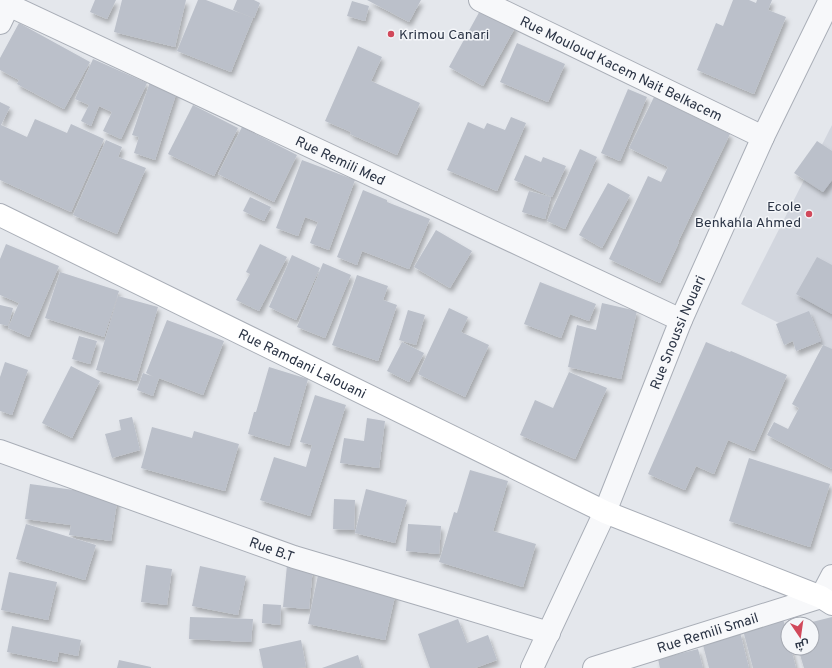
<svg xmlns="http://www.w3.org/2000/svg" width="832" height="668" font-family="Overpass,Cairo,sans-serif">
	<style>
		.built { fill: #d2d6de }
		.building { fill: #bbc0ca; filter: url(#shadow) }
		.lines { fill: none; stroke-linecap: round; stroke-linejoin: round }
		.street-casing { stroke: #a9aeb7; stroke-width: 24 }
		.secondary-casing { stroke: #a9aeb7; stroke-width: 24 }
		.street { stroke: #f7f8fa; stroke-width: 22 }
		.secondary { stroke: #fff; stroke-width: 22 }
		.poi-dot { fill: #d1495b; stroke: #f4f6f9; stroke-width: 1.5 }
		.labels { text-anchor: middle; stroke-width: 3; stroke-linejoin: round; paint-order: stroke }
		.poi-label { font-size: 14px; fill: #2b3445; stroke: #f4f6f9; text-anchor: start }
		.street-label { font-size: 14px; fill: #2b3445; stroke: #f4f6f9 }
	</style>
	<defs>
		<filter id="shadow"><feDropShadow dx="2.5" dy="4.5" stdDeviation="2" flood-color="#0004"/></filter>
	</defs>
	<rect width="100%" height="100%" fill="#e4e7ec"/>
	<path class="built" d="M832 125V350L741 304Z"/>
	<g class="building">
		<path d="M95 0H116L107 19 90 12Z"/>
		<path d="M122 0H186L175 47 114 32Z"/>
		<path d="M198 0H206L253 18 231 72 177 51Z"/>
		<path d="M237 0H254L260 3 254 18 233 10Z"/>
		<path d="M367 0H421L409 22Z"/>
		<path d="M733 0H749L756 3 757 0H772L768 10 786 17 754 94 697 70 716 23 723 26Z"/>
		<path d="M352 1 369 6 365 21 347 16Z"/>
		<path d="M482 7 516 26 483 86 449 67Z"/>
		<path d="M19 23 90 62 64 109 17 84 19 80 0 70V58Z"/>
		<path d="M517 43 565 64 548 102 500 82Z"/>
		<path d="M358 46 382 57 371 81 420 103 397 155 350 134 351 132 325 121Z"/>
		<path d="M93 59 147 83 121 139 103 131 112 112 99 106 91 126 81 121 89 105 75 99Z"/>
		<path d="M151 79 178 88 155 160 134 153 139 137 132 135Z"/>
		<path d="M628 89 647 97 620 161 601 153Z"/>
		<path d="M654 97 730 134 678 242H679L660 283 609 259 648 176 661 182 668 167 629 148Z"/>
		<path d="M0 102 10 107 1 125 27 137 35 119 67 133 71 124 104 139 71 212 0 180Z"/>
		<path d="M193 105 238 128 214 176 168 154Z"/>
		<path d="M511 117 526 123 497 191 447 170 468 122 484 129 487 123 505 130Z"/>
		<path d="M242 127 297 155 274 202 218 174Z"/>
		<path d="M106 140 122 147 118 157 146 168 117 234 73 215Z"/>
		<path d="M817 141 832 151V180L823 192 794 173Z"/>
		<path d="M580 149 597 157 565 229 547 221Z"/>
		<path d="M525 155 541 162 543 157 566 166 552 197 514 180Z"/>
		<path d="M302 160 355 180 329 250 310 243 318 222 305 217 298 236 276 228Z"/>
		<path d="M608 183 630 195 602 248 579 235Z"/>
		<path d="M363 190 387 200V202L430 219 409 269 362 251 357 265 337 257Z"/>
		<path d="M529 191 551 197 545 219 522 212Z"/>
		<path d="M250 197 271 207 264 221 243 211Z"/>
		<path d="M436 230 472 251 450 288 414 267Z"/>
		<path d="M6 244 59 266 29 337 8 328 19 303 0 295V259Z"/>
		<path d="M260 244 287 257 259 311 236 300 250 274 246 272Z"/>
		<path d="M292 255 320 268 296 320 269 307Z"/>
		<path d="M817 257 832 265V314L796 294Z"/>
		<path d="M323 263 351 275 325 338 297 327Z"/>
		<path d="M60 272 119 291 104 337 45 318Z"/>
		<path d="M357 275 388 286 383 300 397 305 378 361 332 345Z"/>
		<path d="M540 282 596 304 589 321 570 314 561 338 524 324Z"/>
		<path d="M118 296 158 307 136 381 96 370Z"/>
		<path d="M602 303 637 311 621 379 568 367 577 325 596 330Z"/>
		<path d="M0 305 13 308 8 326 0 324Z"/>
		<path d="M449 308 468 317 461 332 489 345 465 397 418 374Z"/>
		<path d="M408 310 425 315 416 345 399 340Z"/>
		<path d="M809 311 821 341 796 351 793 341 784 345 776 324Z"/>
		<path d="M167 320 224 341 203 395 159 378 153 396 137 390 143 373 154 377 146 373Z"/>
		<path d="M79 336 97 341 90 364 72 359Z"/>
		<path d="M402 342 424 353 409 382 387 371Z"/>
		<path d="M706 342 730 352 731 351 787 375 754 451 728 440 714 474 696 466 685 490 648 474Z"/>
		<path d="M823 345 832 349V469L767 435 774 422 788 429 799 408 792 404Z"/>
		<path d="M5 362 28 370 12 415 0 411V377Z"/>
		<path d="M71 366 100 381 72 438 42 423Z"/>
		<path d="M269 367 308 379 289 446 248 434 254 412H256Z"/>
		<path d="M569 372 607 388 575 459 520 435 535 400 553 408Z"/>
		<path d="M315 395 346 405 310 516 260 500 274 457 306 467 312 445 300 442Z"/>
		<path d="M132 417 140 450 112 458 105 434 121 430 119 420Z"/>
		<path d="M367 418 385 421 379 468 340 463 344 438 364 441Z"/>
		<path d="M152 427 192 438 194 431 239 444 225 491 141 468Z"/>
		<path d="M749 458 830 484 810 547 729 521Z"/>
		<path d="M470 470 508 481 493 531 536 544 523 587 439 562 454 512 457 513Z"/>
		<path d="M30 484 118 496 111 541 69 535 71 525 25 519Z"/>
		<path d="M366 489 407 500 395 543 355 533Z"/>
		<path d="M334 499 355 500 354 530 333 529Z"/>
		<path d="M26 524 96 545 85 580 16 559Z"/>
		<path d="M408 524 441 526 439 554 406 551Z"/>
		<path d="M146 565 172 569 167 605 141 602Z"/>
		<path d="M287 565 313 567 309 609 283 607Z"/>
		<path d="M200 566 246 576 238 615 192 606Z"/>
		<path d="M9 572 57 582 48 620 1 610Z"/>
		<path d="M318 575 396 592 385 640 308 624Z"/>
		<path d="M263 604 281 605 280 625 262 623Z"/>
		<path d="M190 617 253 619 251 642 189 639Z"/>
		<path d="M832 617V668H804L798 648H812V624L808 623Z"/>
		<path d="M458 619 467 643 488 635 497 660 475 668H430L418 634Z"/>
		<path d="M783 619 788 637V648H791L796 668H753L743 630Z"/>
		<path d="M12 626 81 640 78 656 59 652 57 662 7 652Z"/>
		<path d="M740 632 749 668H709L702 641Z"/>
		<path d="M301 640 306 667 298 668H263L259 649Z"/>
		<path d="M698 649 703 668H660L658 659Z"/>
		<path d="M358 655 362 668H322Z"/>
		<path d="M119 660 151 667V668H117Z"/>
	</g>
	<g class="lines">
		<g class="street-casing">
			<g id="street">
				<path id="s1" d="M480 0 763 137"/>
				<path id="s2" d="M0 1 681 320"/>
				<path d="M0 23 11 0"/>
				<path id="s3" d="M0 451 294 557 436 599 549 633"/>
				<path id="s4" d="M532 668 605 512 681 320 763 137 830 0"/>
				<path id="s5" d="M594 668 821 597 832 576"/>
			</g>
		</g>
		<g class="secondary-casing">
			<g id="secondary">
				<path id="s6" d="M0 215 605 512 821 597 832 604"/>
			</g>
		</g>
		<use href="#street" class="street"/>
		<use href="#secondary" class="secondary"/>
	</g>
	<g class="poi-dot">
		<circle cx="391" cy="34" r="4"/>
		<circle cx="809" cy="214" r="4"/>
	</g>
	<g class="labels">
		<g class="poi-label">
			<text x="399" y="39">Krimou Canari</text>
			<text x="801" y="211" text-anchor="end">Ecole<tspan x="801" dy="16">Benkahla Ahmed</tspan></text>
		</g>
		<g class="street-label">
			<text dy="5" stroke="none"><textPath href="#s1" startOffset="157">Rue Mouloud Kacem Nait Belkacem</textPath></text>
			<text dy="5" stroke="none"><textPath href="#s2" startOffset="376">Rue Remili Med</textPath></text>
			<text dy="5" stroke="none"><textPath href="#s4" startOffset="366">Rue Snoussi Nouari</textPath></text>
			<text dy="5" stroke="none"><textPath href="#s6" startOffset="337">Rue Ramdani Lalouani</textPath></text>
			<text dy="5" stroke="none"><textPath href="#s3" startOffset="289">Rue B.T</textPath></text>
			<text dy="5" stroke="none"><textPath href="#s5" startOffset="119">Rue Remili Smail</textPath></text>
		</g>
	</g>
	<g transform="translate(800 636) rotate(167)"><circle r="19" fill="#f4f6f9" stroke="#a4a8b1"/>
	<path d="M0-3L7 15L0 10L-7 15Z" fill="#d1495b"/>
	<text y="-6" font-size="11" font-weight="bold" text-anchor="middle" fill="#2b3445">ش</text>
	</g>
</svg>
